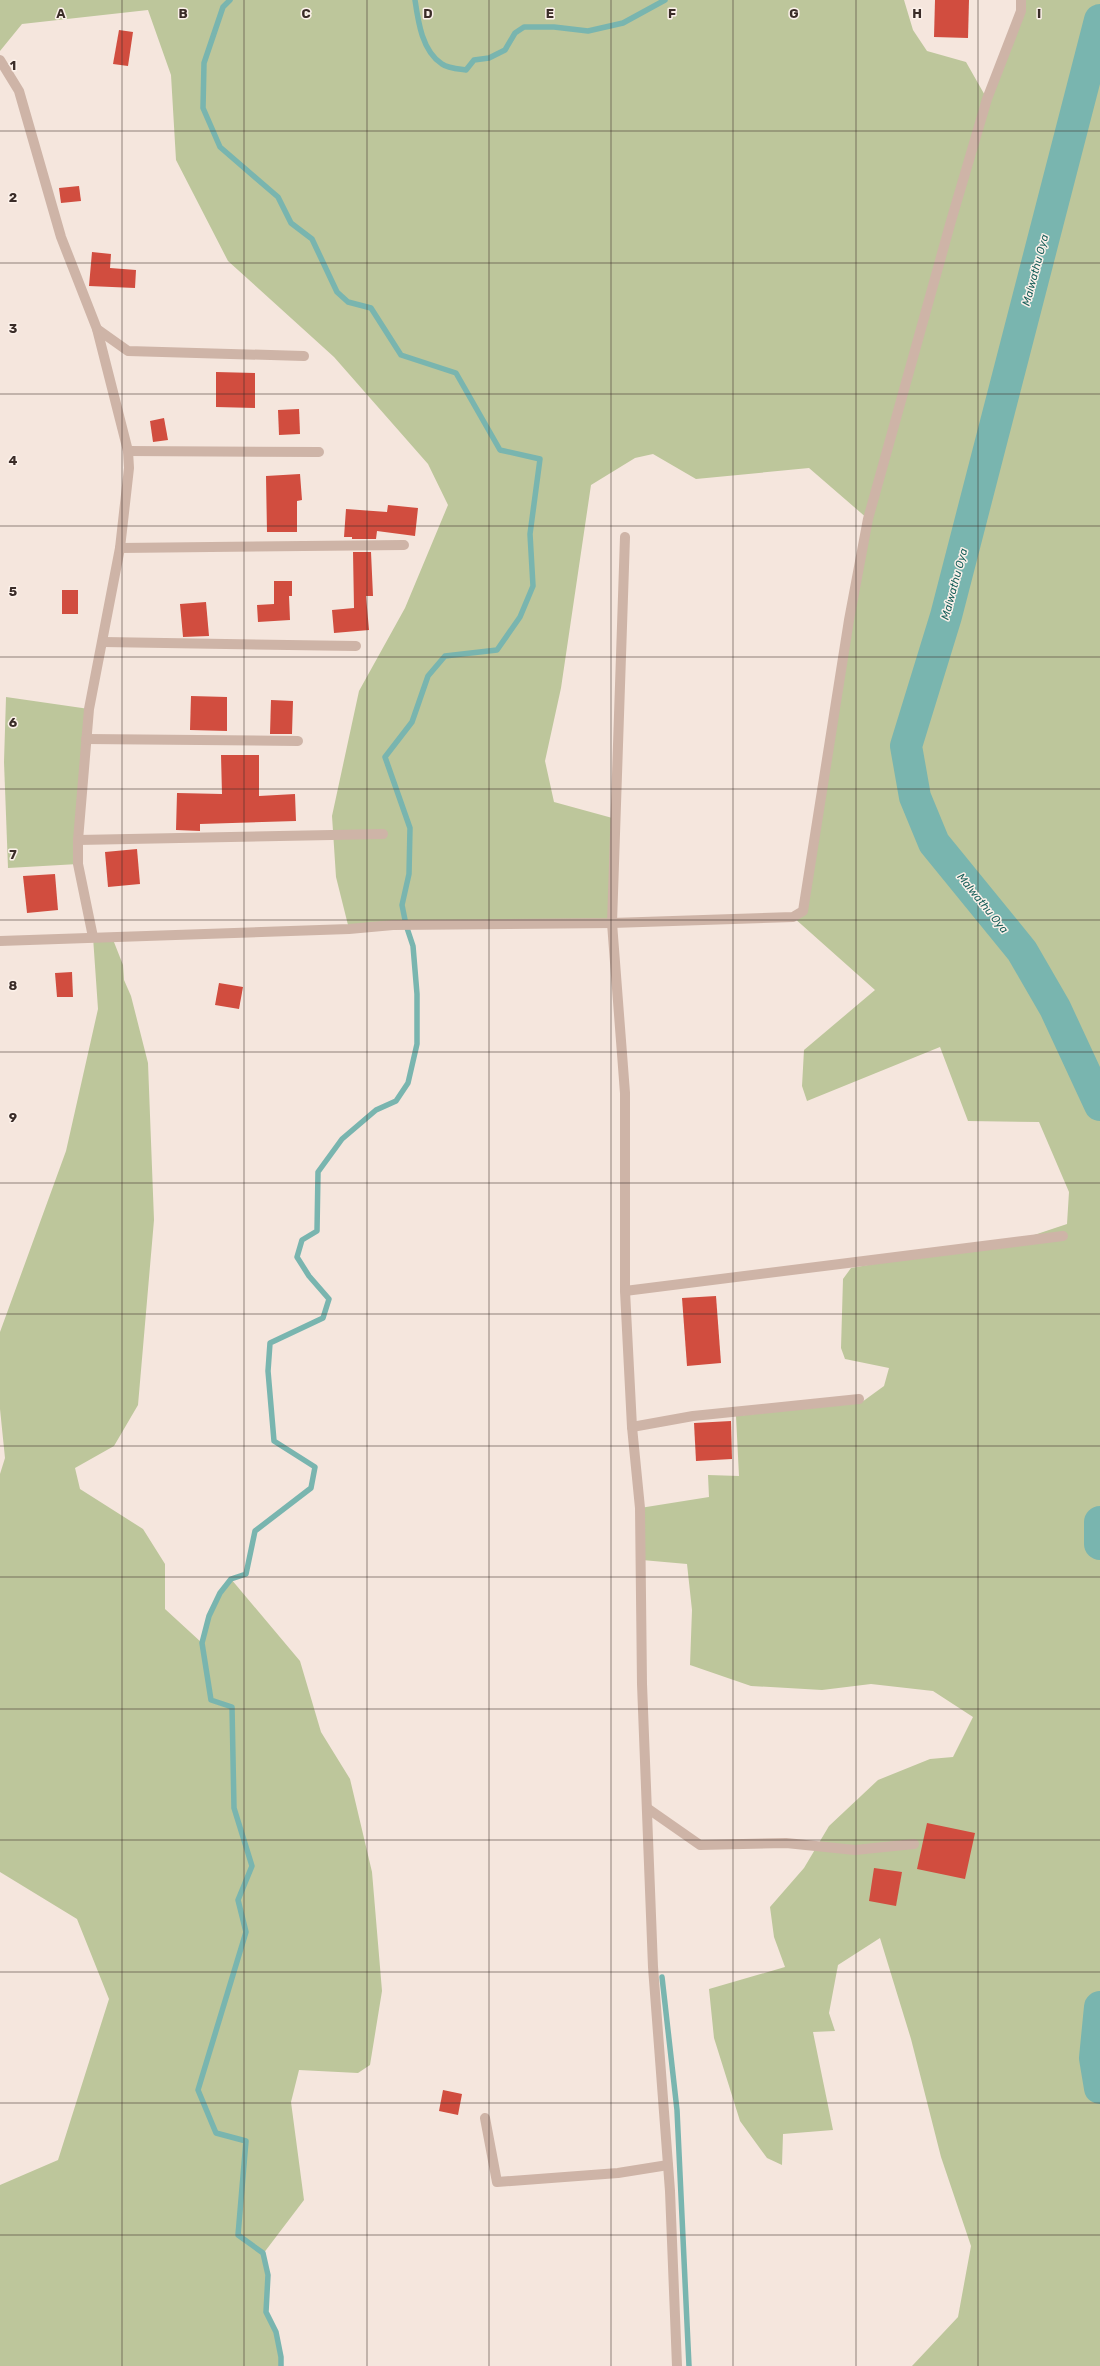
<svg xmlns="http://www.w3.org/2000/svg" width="1100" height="2366" font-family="Rubik,sans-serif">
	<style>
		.green { fill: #bdc69b }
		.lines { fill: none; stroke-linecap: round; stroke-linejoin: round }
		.stream { stroke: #79b5af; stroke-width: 5.5 }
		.river { stroke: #79b5af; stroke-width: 32 }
		.building { fill: #d14d3f }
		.street { stroke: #ceb4a7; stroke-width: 10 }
		.grid { fill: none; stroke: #3a2c28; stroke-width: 1; stroke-opacity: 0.55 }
		.labels { text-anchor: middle; stroke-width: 3; stroke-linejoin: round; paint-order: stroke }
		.water-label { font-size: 11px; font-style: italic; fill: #19605b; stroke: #fcf1ea }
		.grid-label { font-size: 13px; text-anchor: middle; font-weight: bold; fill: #3a2c28; stroke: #fcf1ea; stroke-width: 3; stroke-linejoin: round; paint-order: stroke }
	</style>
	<rect width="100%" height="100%" fill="#f5e6dd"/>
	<g class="green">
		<path d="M0 0H904L913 30 927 51 966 62 987 99 1021 0H1100V2366H912L958 2317 971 2246 941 2157 911 2039 880 1938 838 1965 829 2013 835 2031 813 2032 833 2130 783 2134 782 2165 767 2158 740 2121 714 2038 709 1989 785 1967 774 1937 770 1907 804 1868 829 1826 878 1780 930 1759 953 1757 973 1717 933 1691 871 1684 822 1690 751 1686 690 1665 692 1610 687 1564 642 1560 640 1508 709 1497 708 1475 739 1476 736 1416 862 1402 884 1386 889 1368 845 1359 841 1348 843 1279 851 1268 1031 1236 1067 1224 1069 1192 1039 1122 968 1121 940 1047 807 1101 802 1086 804 1050 875 990 793 917 803 911 868 519 809 468 696 479 653 454 635 458 591 485 561 688 545 761 554 802 616 819 612 923 349 929 336 877 332 816 359 691 405 608 448 505 428 464 334 357 228 261 176 160 171 75 148 10 22 24 0 51Z"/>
		<path d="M6 697 89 709 78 864 8 868 4 762Z"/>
		<path d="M93 937H112L123 965 124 980 131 996 148 1063 154 1220 138 1405 114 1446 75 1468 80 1489 143 1529 165 1564V1609L202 1643 209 1616 220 1593 231 1579 300 1661 321 1732 350 1779 372 1872 382 1991 370 2065 358 2073 299 2070 291 2102 304 2200 263 2254 268 2275 266 2312 276 2332 281 2357V2366H0V2185L58 2160 109 1999 77 1919 0 1872V1474L5 1458 0 1409V1332L66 1151 98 1009Z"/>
	</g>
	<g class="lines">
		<g class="stream">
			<path d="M230 0 223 7 204 63 203 108 220 147 278 197 291 223 312 239 337 292 348 302 371 308 401 355 456 373 500 450 540 459 530 534 533 586 520 617 497 650 445 656 428 676 412 722 385 757 410 828 409 874 402 905 406 925 413 946 417 994V1044L408 1083 396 1101 376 1110 342 1139 318 1172 317 1231 302 1240 297 1257 309 1276 329 1299 323 1318 270 1343 268 1371 274 1441 315 1467 311 1488 255 1531 246 1574 231 1579 220 1593 209 1616 202 1643 211 1700 232 1707 234 1808 252 1866 238 1900 246 1932 198 2090 216 2133 246 2141 238 2235 263 2253 268 2275 266 2312 276 2332 281 2357V2366"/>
			<path d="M415 0C418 21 422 51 442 64 447 68 459 69 466 70L474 60 489 58 505 50 515 33 524 27H554L588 31 623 23 665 0"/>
			<path d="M662 1977 677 2110 689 2366"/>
		</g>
		<g class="river">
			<path d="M1100 20 946 616 906 746 915 797 934 843 1022 951 1055 1008 1100 1105"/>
			<path d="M1100 1522V1544"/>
			<path d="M1100 2007 1095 2058 1100 2088"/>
		</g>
	</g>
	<g class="building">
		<path d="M935 0H969L968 38 934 37Z"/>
		<path d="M119 30 133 32 128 66 113 64Z"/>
		<path d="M79 186 81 201 61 203 59 188Z"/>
		<path d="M92 252 111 254 110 268 136 270 135 288 89 286Z"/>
		<path d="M216 372 255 373V408L216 407Z"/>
		<path d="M299 409 300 434 279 435 278 410Z"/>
		<path d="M164 418 168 440 153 442 150 421Z"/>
		<path d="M300 474 302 500 297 501V532H267L266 476Z"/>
		<path d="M388 505 418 508 415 536 377 531 376 539H352V537H344L346 509 387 512Z"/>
		<path d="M353 552H371L373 596H366L369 630 334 633 332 610 354 608Z"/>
		<path d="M274 581H292V596H289L290 620 258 622 257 605 274 604Z"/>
		<rect x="62" y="590" width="16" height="24"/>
		<path d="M206 602 209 636 183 637 180 604Z"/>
		<path d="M191 696 227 697V731L190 730Z"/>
		<path d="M271 700 293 701 292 734H270Z"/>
		<path d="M221 755H259V796L295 794 296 821 200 824V831L176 830 177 793 222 794Z"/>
		<path d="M137 849 140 884 108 887 105 852Z"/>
		<path d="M55 874 58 910 27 913 23 876Z"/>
		<path d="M72 972 73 997H57L55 973Z"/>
		<path d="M219 983 243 987 239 1009 215 1005Z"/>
		<path d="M716 1296 721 1363 687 1366 682 1298Z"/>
		<path d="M731 1421 732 1459 696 1461 694 1423Z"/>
		<path d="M927 1823 975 1833 965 1879 917 1869Z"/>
		<path d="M874 1868 902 1872 896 1906 869 1901Z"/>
		<path d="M443 2090 462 2094 458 2115 439 2111Z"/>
	</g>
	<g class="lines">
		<g class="street">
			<path d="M0 60 19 91 61 237 97 329 128 451 129 468 120 548 89 709 78 840V864L93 937"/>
			<path d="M97 329 128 351 304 356"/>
			<path d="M128 451 319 452"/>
			<path d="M625 537 612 923 625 1093V1291L632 1427 640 1508 642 1684 653 1967 670 2191 677 2366"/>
			<path d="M120 548 404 545"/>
			<path d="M104 642 356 646"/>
			<path d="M86 739 298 741"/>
			<path d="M78 840 383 834"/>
			<path d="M0 941 349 929 393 925 612 923 793 917 803 911 849 620 868 519 951 221 987 99 1021 11V0"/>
			<path d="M625 1291 1063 1236"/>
			<path d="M632 1427 693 1416 859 1399"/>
			<path d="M647 1808 700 1845 786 1843 855 1850 914 1844"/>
			<path d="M485 2118 497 2182 618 2173 668 2165"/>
		</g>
	</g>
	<path class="grid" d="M122 0V2366M244 0V2366M367 0V2366M489 0V2366M611 0V2366M733 0V2366M856 0V2366M978 0V2366M0 131H1100M0 263H1100M0 394H1100M0 526H1100M0 657H1100M0 789H1100M0 920H1100M0 1052H1100M0 1183H1100M0 1314H1100M0 1446H1100M0 1577H1100M0 1709H1100M0 1840H1100M0 1972H1100M0 2103H1100M0 2235H1100"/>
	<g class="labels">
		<g class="water-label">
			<text transform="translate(1035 270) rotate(-75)" y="4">Malwathu Oya</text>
			<text transform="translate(954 584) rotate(-75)" y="4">Malwathu Oya</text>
			<text transform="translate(983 903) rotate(51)" y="4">Malwathu Oya</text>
		</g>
	</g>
	<g class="grid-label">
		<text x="61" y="18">A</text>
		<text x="183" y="18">B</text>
		<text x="306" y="18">C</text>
		<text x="428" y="18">D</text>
		<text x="550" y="18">E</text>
		<text x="672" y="18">F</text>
		<text x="794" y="18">G</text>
		<text x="917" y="18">H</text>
		<text x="1039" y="18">I</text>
		<text x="13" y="70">1</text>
		<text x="13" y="202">2</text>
		<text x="13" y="333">3</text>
		<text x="13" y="465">4</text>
		<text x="13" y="596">5</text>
		<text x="13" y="727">6</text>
		<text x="13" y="859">7</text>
		<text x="13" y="990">8</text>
		<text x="13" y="1122">9</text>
	</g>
</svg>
